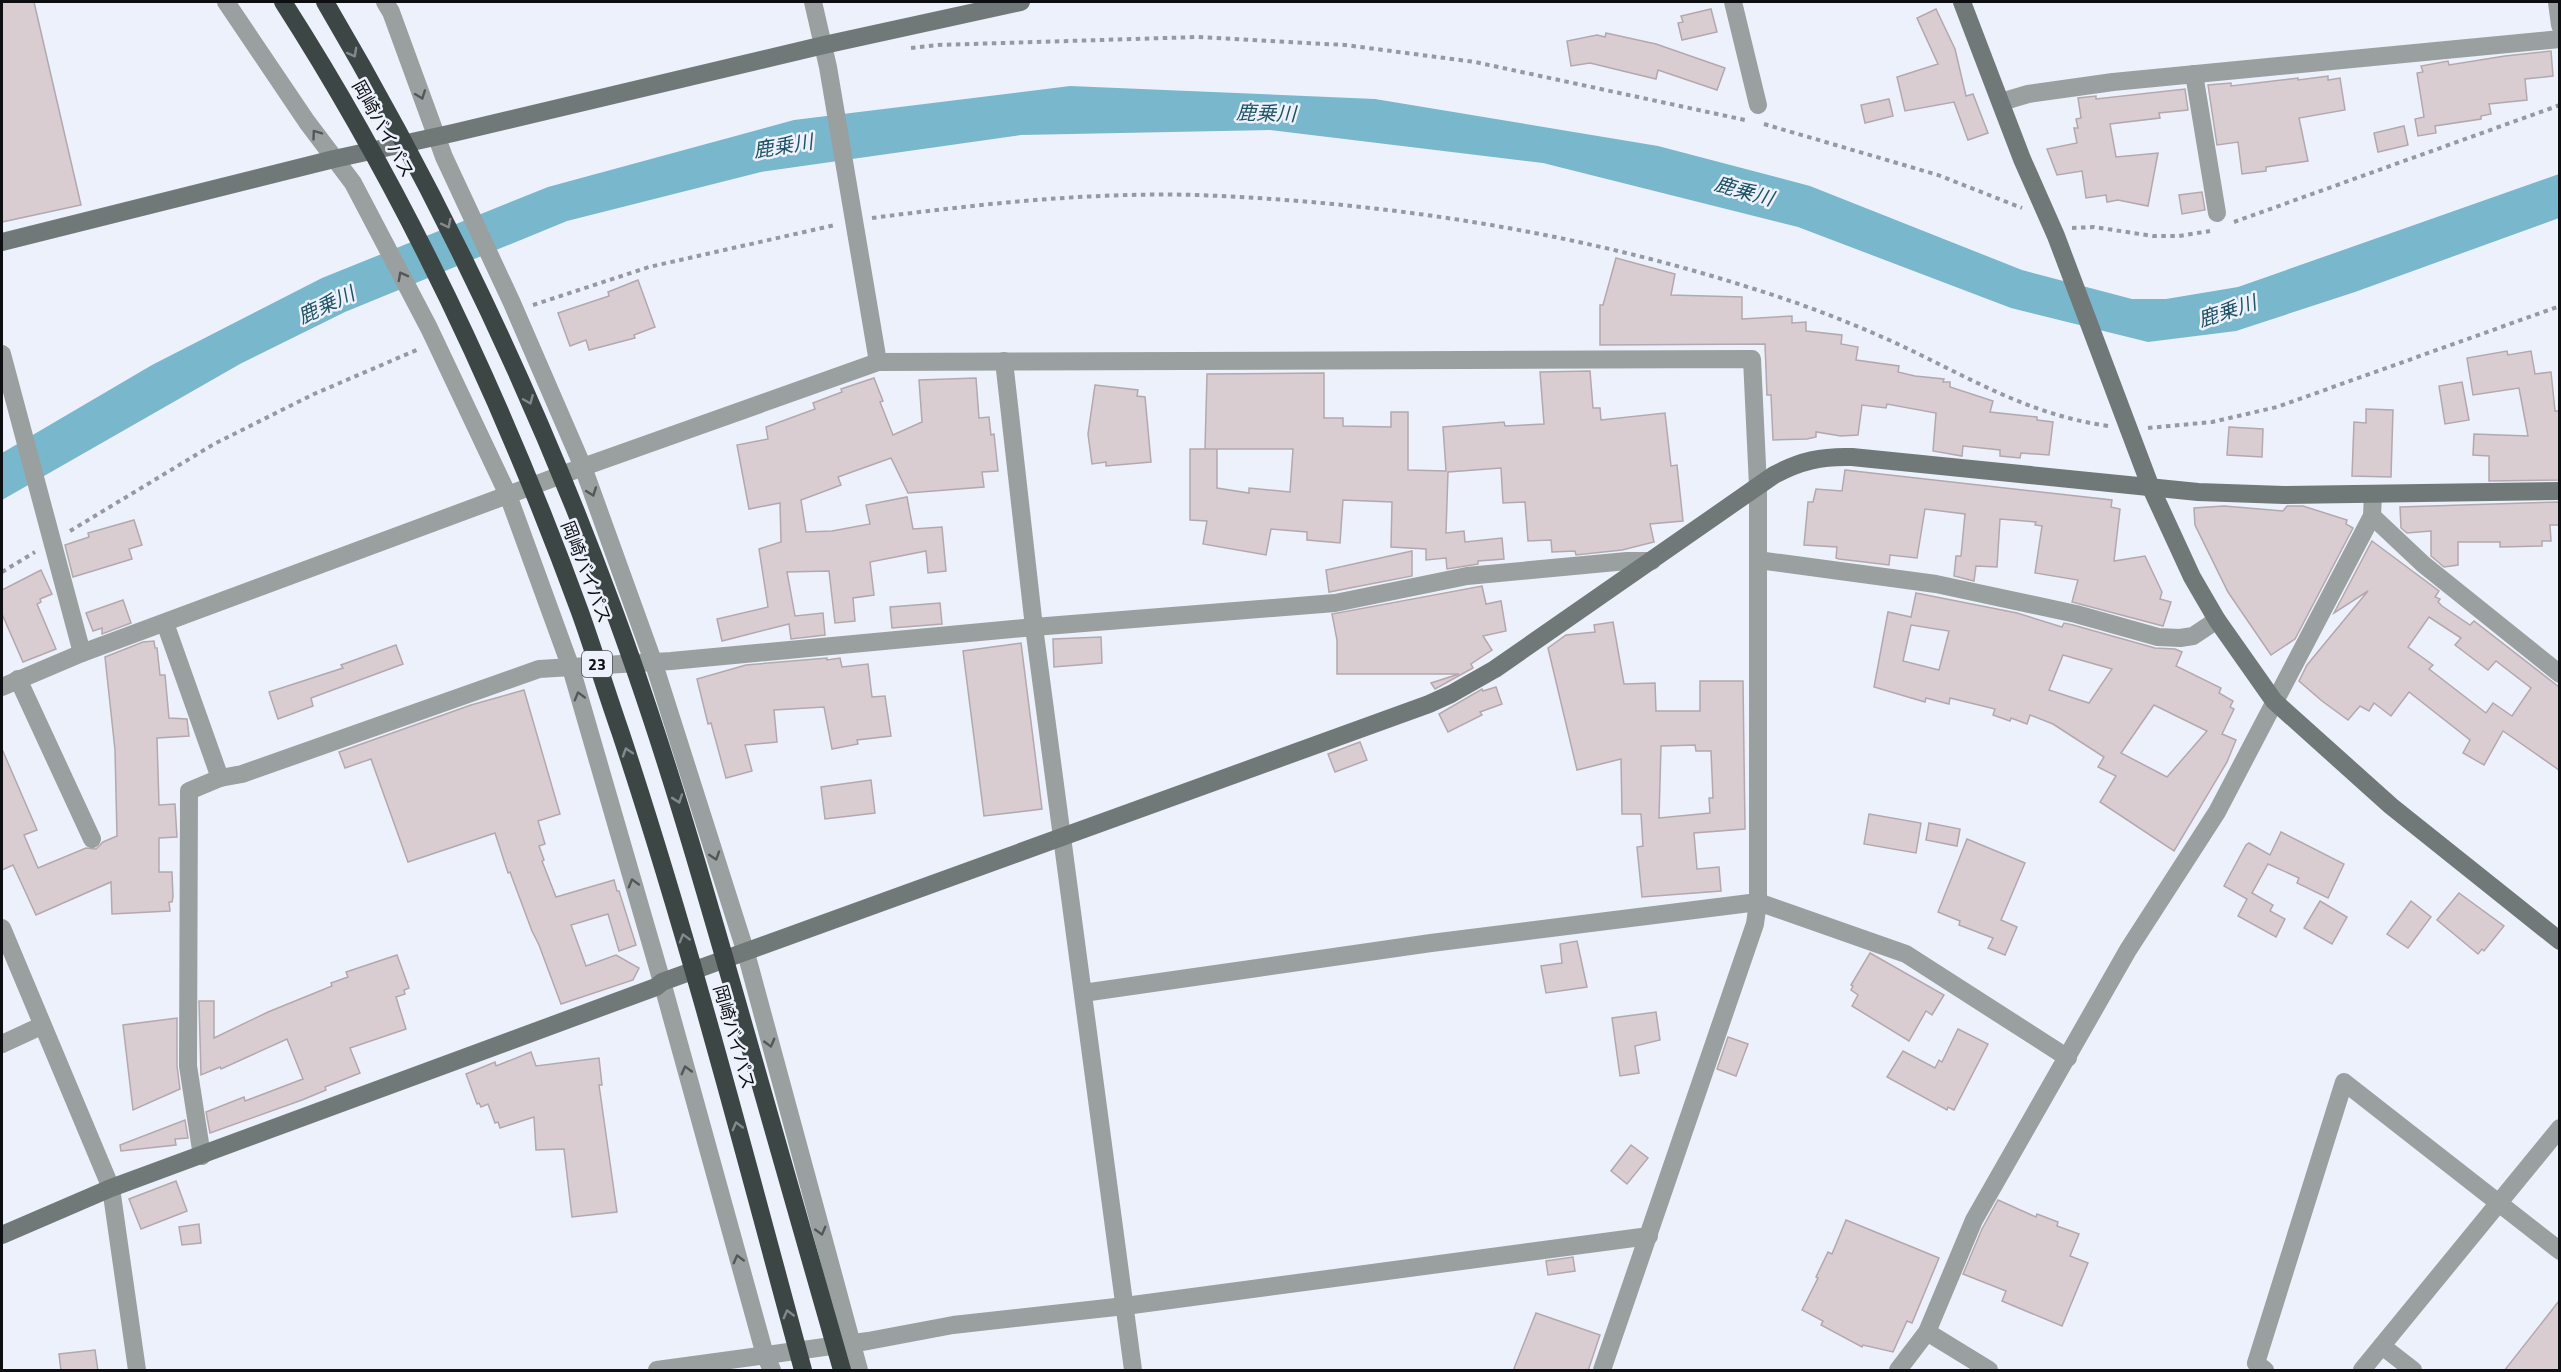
<svg xmlns="http://www.w3.org/2000/svg" width="2561" height="1372" font-family="'Titillium Web','Noto Sans JP',sans-serif">
	<style>
		.water { fill: #79b7cc }
		.building { fill: #d9cdd2; stroke: #b3a8ad; stroke-width: 1.5; fill-rule: evenodd }
		.lines { fill: none; stroke-linecap: round; stroke-linejoin: round }
		.path { stroke: #9699a1; stroke-width: 4; stroke-dasharray: 4.5 4.5; stroke-linecap: butt }
		.street { stroke: #9aa09f; stroke-width: 18 }
		.secondary { stroke: #717978; stroke-width: 18 }
		.highway-bridge { stroke: #3b4645; stroke-width: 18 }
		.oneway { stroke: #828a8e }
		.oneway2 { stroke: #535758 }
		.labels { text-anchor: middle; stroke-width: 5; stroke-linejoin: round; paint-order: stroke }
		.shield { fill: #edf1fc; stroke: #505258; stroke-width: 1.5 }
		.shield-label { font-size: 16px; font-weight: bold; fill: #0c0e11 }
		.street-label { font-size: 18px; fill: #0c0e11; stroke: #edf1fc }
		.water-label { font-size: 20px; font-style: italic; fill: #1f5363; stroke: #edf1fc }
	</style>
	<rect width="100%" height="100%" fill="#edf1fc"/>
	<path class="water" d="M1070 86 1375 99 1658 146 1810 186 2022 270 2132 299H2166L2238 287 2559 174V218L2355 292 2236 331 2148 342 2011 308 1798 227 1543 163 1270 130 1021 135 761 172 567 221 345 312 240 364 2 500V453L152 365 322 278 548 187 794 120Z"/>
	<g class="building">
		<path d="M2 2H34L81 205 2 222Z"/>
		<path d="M1711 9 1717 32 1682 40 1678 23 1683 22 1681 16Z"/>
		<path d="M1936 9 1955 49 1966 96 1973 94 1988 133 1968 140 1954 102 1905 111 1897 77 1938 64 1917 18Z"/>
		<path d="M1606 33 1656 44 1725 68 1717 90 1658 70 1656 79 1590 63 1571 66 1567 41 1597 35 1605 37Z"/>
		<path d="M2551 51 2553 76 2525 79 2527 100 2489 104 2491 114 2481 116V119L2435 126 2436 133 2418 136 2415 119 2424 117 2417 73 2423 72 2421 66 2448 61 2449 65 2505 56Z"/>
		<path d="M2328 76V80L2340 78 2345 110 2299 118 2308 161 2266 167V171L2242 174 2238 142 2217 145 2208 85 2231 83V86L2298 78V80Z"/>
		<path d="M2185 89 2188 110 2159 113 2160 118 2110 124 2116 157 2158 153 2148 206 2118 200 2107 202 2106 195 2086 198 2082 171 2057 175 2047 149 2077 143 2074 128H2078L2076 119 2081 118 2078 98 2096 96V99Z"/>
		<path d="M1889 99 1893 116 1865 123 1861 105Z"/>
		<path d="M2404 126 2408 145 2378 152 2374 133Z"/>
		<path d="M2202 192 2205 210 2182 214 2179 195Z"/>
		<path d="M1616 258 1675 274 1671 295 1742 297V319L1792 316V323L1806 322V331L1842 335 1841 344 1858 347 1856 360 1899 366 1898 372 1915 376 1944 379 1943 382H1950V387L1993 401 1990 412 2037 417V420L2053 422 2049 455 2021 453 2020 458 2000 456V450L1963 446 1962 456 1933 451 1936 413 1887 404 1886 408 1862 405 1858 435 1841 436 1816 432V437L1807 439 1773 440 1771 395H1767L1765 344 1600 345V305H1603Z"/>
		<path d="M638 280 655 327 634 335 635 338 589 350 586 340 570 346 558 313 609 296 608 292Z"/>
		<path d="M2507 351 2508 355 2531 351 2535 374 2551 372 2555 411H2559V480L2489 481V456L2473 455 2474 434 2528 436 2519 388 2473 395 2467 358Z"/>
		<path d="M1590 371 1593 408H1600L1601 420 1665 413 1671 466 1677 465 1683 521 1650 524 1654 542 1622 550 1576 555 1575 551 1552 552 1551 540 1528 541 1525 502 1503 503 1501 468 1448 472 1446 533 1464 531 1465 542 1502 538 1504 559 1478 561V564L1447 569 1446 558 1426 560V549L1391 547 1392 502 1343 500 1340 543 1307 540V532L1271 529 1266 555 1203 544 1207 521 1190 520V449H1217V488L1249 493V488L1290 492 1293 449H1205L1207 374 1324 373V418H1343V426L1391 427V412H1408V470L1446 471 1443 427 1504 422 1505 426 1544 424 1540 372Z"/>
		<path d="M874 378 883 401 880 402 893 435 922 422 919 380 976 378 979 418 989 417 991 435 994 434 998 471 982 472 984 487 908 493 891 458 838 477 841 485 801 500 806 532 832 531 870 524 866 505 907 497 913 529 942 527 946 571 928 573 926 551 870 562 874 595 853 598 855 621 835 623 829 571 787 572 795 616 823 613 825 635 791 639 789 624 722 641 717 619 768 607 759 549 781 542 780 503 749 509 737 445 768 439 766 427 815 409 813 403 842 392 841 389Z"/>
		<path d="M2462 382 2469 420 2445 424 2439 386Z"/>
		<path d="M1095 385 1138 390 1137 396 1145 397 1151 462 1106 466V462L1092 464 1088 434Z"/>
		<path d="M2366 409 2393 410 2391 477 2352 476 2354 422 2366 423Z"/>
		<path d="M2229 427 2263 429 2262 457 2227 455Z"/>
		<path d="M1845 470 2112 500 2111 507 2120 509 2114 561 2145 556 2162 592 2160 599 2171 602 2163 626 2072 602 2078 580 2035 573 2042 526 2035 525 2036 522 2000 519 1997 567 1976 566 1974 581 1954 576 1956 556H1961L1965 514 1925 509 1917 558 1890 555 1889 565 1839 559 1836 558 1837 547 1804 545 1808 502H1813L1816 489 1842 491Z"/>
		<path d="M2559 502V525H2550L2551 541H2542V546L2500 547V542H2458V565L2444 567 2431 556V531L2407 533 2401 528 2400 507Z"/>
		<path d="M2224 506 2283 511 2287 506H2303L2347 520 2346 524 2353 528 2295 639 2271 655 2228 592 2195 525 2194 508Z"/>
		<path d="M134 520 142 545 129 549 132 559 73 577 65 545 89 537 88 533Z"/>
		<path d="M2372 541 2439 591 2435 597 2440 599 2438 602 2442 606 2470 625 2474 621 2559 687V770L2503 731 2484 765 2463 753 2470 740 2409 692 2391 716 2374 703 2369 711 2360 706 2348 720 2322 701 2299 681 2307 665 2368 591 2334 613ZM2429 617 2461 638 2455 645 2488 670 2496 661 2531 688 2512 716 2493 703 2486 713 2429 669 2433 665 2408 647Z"/>
		<path d="M1412 551V576L1329 592 1326 570Z"/>
		<path d="M41 570 52 594 40 599 41 602 37 604 56 649 23 662 2 614V590Z"/>
		<path d="M1482 586 1486 604 1501 601 1506 631 1483 636 1492 650 1471 664 1473 668 1435 689 1431 683 1459 674H1337V640L1332 614Z"/>
		<path d="M1916 593 2017 613 2062 627 2064 623 2073 625 2155 648 2175 649 2182 652 2176 666 2221 688 2219 693 2233 701 2230 707 2234 709 2222 734 2236 740 2227 762 2174 851 2100 802 2116 776 2098 767 2104 757 2053 724 2030 715 2027 724 2011 718 2010 721 1993 715 1995 709 1950 698 1949 704 1926 698 1925 702 1874 687 1888 612 1911 617ZM1911 625 1949 631 1939 670 1903 661ZM2063 655 2112 669 2089 703 2049 690ZM2154 705 2207 731 2167 777 2121 753Z"/>
		<path d="M123 600 131 623 102 634V628L93 631 86 613Z"/>
		<path d="M940 603 942 624 892 628 890 607Z"/>
		<path d="M1613 622 1624 684 1655 683 1656 711H1700V681H1743L1745 829 1694 833 1697 869 1719 867 1721 891 1642 897 1637 847 1643 846 1641 814H1622L1621 759 1577 770 1548 648 1566 635 1595 632 1594 625ZM1695 745 1696 751H1711L1713 798H1709L1710 813 1659 818 1661 746Z"/>
		<path d="M1101 637 1102 663 1054 667 1053 639Z"/>
		<path d="M154 641 155 648H157L160 675H165L169 718 187 719 189 736 157 738 159 805 175 804 177 837 159 838V872H172L173 897 172 902H169L170 911 112 914 111 882 36 915 13 865 2 870V749L37 830 24 835 38 868 86 848 96 849 103 842 117 836 115 750 105 657 143 642Z"/>
		<path d="M1021 643 1042 809 984 816 963 651Z"/>
		<path d="M396 645 403 664 311 698 313 706 278 719 269 692 343 668 341 665Z"/>
		<path d="M827 658V660L840 658 842 667 868 664 872 697 885 696 891 736 857 740 858 744 832 749 824 707 774 710 777 742 745 745 752 771 726 778 711 723 708 724 697 679 746 665Z"/>
		<path d="M1496 687 1502 704 1480 712 1482 715 1448 732 1439 714 1482 689 1483 691Z"/>
		<path d="M524 690 560 814 538 821 545 844 539 846 544 860 542 861 556 897 614 880 617 891H619L636 945 619 951 608 914 571 925 586 966 616 955 639 968 633 980 561 1004 539 945 532 931 510 872 508 873 495 833 408 862 371 759 345 768 339 752 471 705Z"/>
		<path d="M1360 742 1367 760 1335 772 1328 754Z"/>
		<path d="M871 780 875 813 825 819 821 787Z"/>
		<path d="M1869 814 1921 823 1916 853 1864 844Z"/>
		<path d="M1929 823 1960 829 1957 846 1926 840Z"/>
		<path d="M2281 832 2344 864 2328 898 2297 883 2299 878 2268 864 2252 893 2273 905 2270 911 2285 919 2276 937 2238 916 2247 899 2224 886 2246 845 2249 843 2270 855Z"/>
		<path d="M1967 839 2025 863 2001 920 2017 927 2005 955 1988 948 1993 938 1959 925 1960 921 1938 912Z"/>
		<path d="M2459 893 2504 926 2484 951 2482 949 2478 954 2437 920Z"/>
		<path d="M2320 901 2347 917 2332 944 2304 928Z"/>
		<path d="M2411 901 2431 917 2408 948 2387 934Z"/>
		<path d="M1577 941 1587 987 1546 993 1541 966 1562 963 1560 944Z"/>
		<path d="M1870 953 1944 995 1932 1015 1926 1011 1909 1041 1852 1006 1858 995 1851 990 1853 986 1851 985Z"/>
		<path d="M397 955 409 988 404 990 405 994 396 997 406 1029 350 1048 360 1073 325 1087 326 1090 302 1100 210 1133 206 1112 244 1097 245 1101 303 1079 287 1039 221 1069 220 1067 201 1075 199 1001H214V1038L268 1012 332 986 331 983 348 977 346 972Z"/>
		<path d="M1656 1012 1660 1040 1635 1046 1639 1073 1620 1076 1612 1018Z"/>
		<path d="M177 1018V1066L180 1089 133 1110 123 1025Z"/>
		<path d="M1958 1029 1988 1044 1954 1110 1948 1107 1947 1110 1887 1077 1903 1051 1935 1068 1939 1060 1942 1062Z"/>
		<path d="M1728 1037 1748 1044 1736 1076 1717 1069Z"/>
		<path d="M531 1052 536 1066 599 1058 602 1085H599L617 1212 572 1217 564 1149 536 1150 534 1117 500 1128 498 1122 495 1123 488 1104 481 1107 479 1103 477 1104 466 1074 495 1062 496 1066Z"/>
		<path d="M185 1120 188 1138 175 1139 176 1145 121 1151 120 1145Z"/>
		<path d="M1631 1145 1648 1158 1627 1184 1611 1171Z"/>
		<path d="M176 1181 187 1211 141 1229 129 1199Z"/>
		<path d="M1998 1200 2036 1217 2037 1214 2058 1222 2057 1226 2079 1234 2070 1256 2088 1263 2062 1326 2002 1301 2006 1291 1963 1274 1982 1229Z"/>
		<path d="M1846 1220 1939 1258 1912 1323 1907 1321 1893 1352 1863 1345 1862 1347 1821 1325 1823 1321 1802 1310 1818 1278 1816 1277 1828 1252 1832 1254Z"/>
		<path d="M199 1224 201 1243 182 1245 179 1227Z"/>
		<path d="M1573 1257 1575 1271 1548 1275 1546 1261Z"/>
		<path d="M2559 1301V1371H2504Z"/>
		<path d="M1536 1313 1600 1335 1588 1371H1513Z"/>
		<path d="M95 1350 98 1371H61L59 1354Z"/>
	</g>
	<g class="lines">
		<g class="path">
			<path d="M911 48 938 45 1198 37 1345 45 1475 62 1745 120"/>
			<path d="M1764 124 1938 175 2022 208"/>
			<path d="M872 218C980 204 1088 192 1197 195 1384 202 1573 231 1751 288 1797 302 1844 320 1889 340 1964 374 2024 414 2108 426"/>
			<path d="M2234 222 2560 105"/>
			<path d="M2072 228 2094 227 2153 236H2179L2210 231"/>
			<path d="M533 305 649 267 835 225"/>
			<path d="M2148 428 2212 422 2277 407 2560 306"/>
			<path d="M70 531 214 444 314 394 419 349"/>
			<path d="M2 572 35 552"/>
		</g>
		<g class="street">
			<path d="M226 2 307 122 353 183 429 328 508 495 571 668 662 982 765 1355 772 1370"/>
			<path d="M385 2 391 12 444 157 512 303 583 467 653 661 746 953 859 1370"/>
			<path d="M813 2 828 67 878 362"/>
			<path d="M1733 2 1758 105"/>
			<path d="M2557 2 2560 25"/>
			<path d="M2194 74 2217 213"/>
			<path d="M2001 102 2028 94 2113 82 2560 39"/>
			<path d="M2 354 82 653"/>
			<path d="M1004 361 1034 627 1133 1370"/>
			<path d="M2372 516 2423 564 2560 674"/>
			<path d="M1758 560 1936 584 2076 614 2158 637 2180 638 2193 636 2217 620"/>
			<path d="M165 623 220 778"/>
			<path d="M18 679 92 839"/>
			<path d="M2 687 82 653 583 467 878 362 1752 359 1758 486V902L1755 924 1602 1370"/>
			<path d="M2 928 111 1188 137 1370"/>
			<path d="M1083 993 1431 943 1758 902 1906 954 2068 1058"/>
			<path d="M2 1044 41 1026"/>
			<path d="M202 1156 188 1066 189 791 220 778 242 774 539 669 671 661 1034 627 1335 603 1467 576 1627 561H1652"/>
			<path d="M1927 1332 1989 1370"/>
			<path d="M2382 1346 2413 1370"/>
			<path d="M657 1370 868 1341 953 1325 1125 1306 1649 1236"/>
			<path d="M1898 1370 1927 1332 1974 1220 2128 950 2217 812 2372 516 2373 494"/>
			<path d="M2265 1370 2256 1363 2344 1082 2560 1251"/>
			<path d="M2362 1370 2560 1128"/>
		</g>
		<g class="secondary">
			<path d="M1962 2 2022 159 2056 236 2151 488 2192 577 2217 620 2274 701 2391 806 2560 941"/>
			<path d="M2 242 334 159 453 133 824 45 1021 2"/>
			<path d="M2 1235 111 1188 656 987 662 982 1429 704 1451 694 1495 669 1774 475C1800 461 1822 456 1852 457L2198 492 2284 495 2560 491"/>
		</g>
		<g class="highway-bridge">
			<path d="M283 2C405 192 502 399 580 612 594 651 606 691 620 731 690 942 745 1156 803 1370"/>
			<path d="M325 2C437 192 533 392 610 600 661 736 701 876 741 1016 774 1134 808 1252 842 1370"/>
		</g>
	</g>
	<defs><path id="oneway-chevron" d="M-2-3.5L2.5 0L-2 3.5" fill="none" stroke-width="1.6" stroke-linecap="round" stroke-linejoin="round" transform="scale(1.5)"/></defs>
	<g class="oneway">
		<use href="#oneway-chevron" transform="translate(353 53) rotate(61)"/>
		<use href="#oneway-chevron" transform="translate(447 224) rotate(63)"/>
		<use href="#oneway-chevron" transform="translate(529 400) rotate(67)"/>
		<use href="#oneway-chevron" transform="translate(627 752) rotate(-108)"/>
		<use href="#oneway-chevron" transform="translate(678 799) rotate(71)"/>
		<use href="#oneway-chevron" transform="translate(684 938) rotate(-106)"/>
		<use href="#oneway-chevron" transform="translate(737 1126) rotate(-105)"/>
		<use href="#oneway-chevron" transform="translate(788 1314) rotate(-105)"/>
	</g>
	<g class="oneway2">
		<use href="#oneway-chevron" transform="translate(421 95) rotate(70)"/>
		<use href="#oneway-chevron" transform="translate(316 134) rotate(-126)"/>
		<use href="#oneway-chevron" transform="translate(402 276) rotate(-118)"/>
		<use href="#oneway-chevron" transform="translate(592 492) rotate(70)"/>
		<use href="#oneway-chevron" transform="translate(579 696) rotate(-106)"/>
		<use href="#oneway-chevron" transform="translate(715 856) rotate(72)"/>
		<use href="#oneway-chevron" transform="translate(633 883) rotate(-106)"/>
		<use href="#oneway-chevron" transform="translate(770 1043) rotate(75)"/>
		<use href="#oneway-chevron" transform="translate(686 1070) rotate(-105)"/>
		<use href="#oneway-chevron" transform="translate(821 1231) rotate(75)"/>
		<use href="#oneway-chevron" transform="translate(738 1259) rotate(-105)"/>
	</g>
	<g class="labels">
		<rect class="shield" x="582" y="651" width="30" height="26" rx="4.5"/>
		<g class="shield-label">
			<text x="597" y="670">23</text>
		</g>
		<g class="street-label">
			<text transform="translate(383 129) rotate(61)" y="6">岡崎バイパス</text>
			<text transform="translate(586 572) rotate(69)" y="6">岡崎バイパス</text>
			<text transform="translate(734 1037) rotate(74)" y="6">岡崎バイパス</text>
		</g>
		<g class="water-label">
			<text transform="translate(1266 113) rotate(2)" y="7">鹿乗川</text>
			<text transform="translate(783 146) rotate(-9)" y="7">鹿乗川</text>
			<text transform="translate(1744 191) rotate(16)" y="7">鹿乗川</text>
			<text transform="translate(326 305) rotate(-25)" y="7">鹿乗川</text>
			<text transform="translate(2227 311) rotate(-18)" y="7">鹿乗川</text>
		</g>
	</g>
	<rect width="2561" height="1372" fill="none" stroke="#0c0e11" stroke-width="6"/>
</svg>
